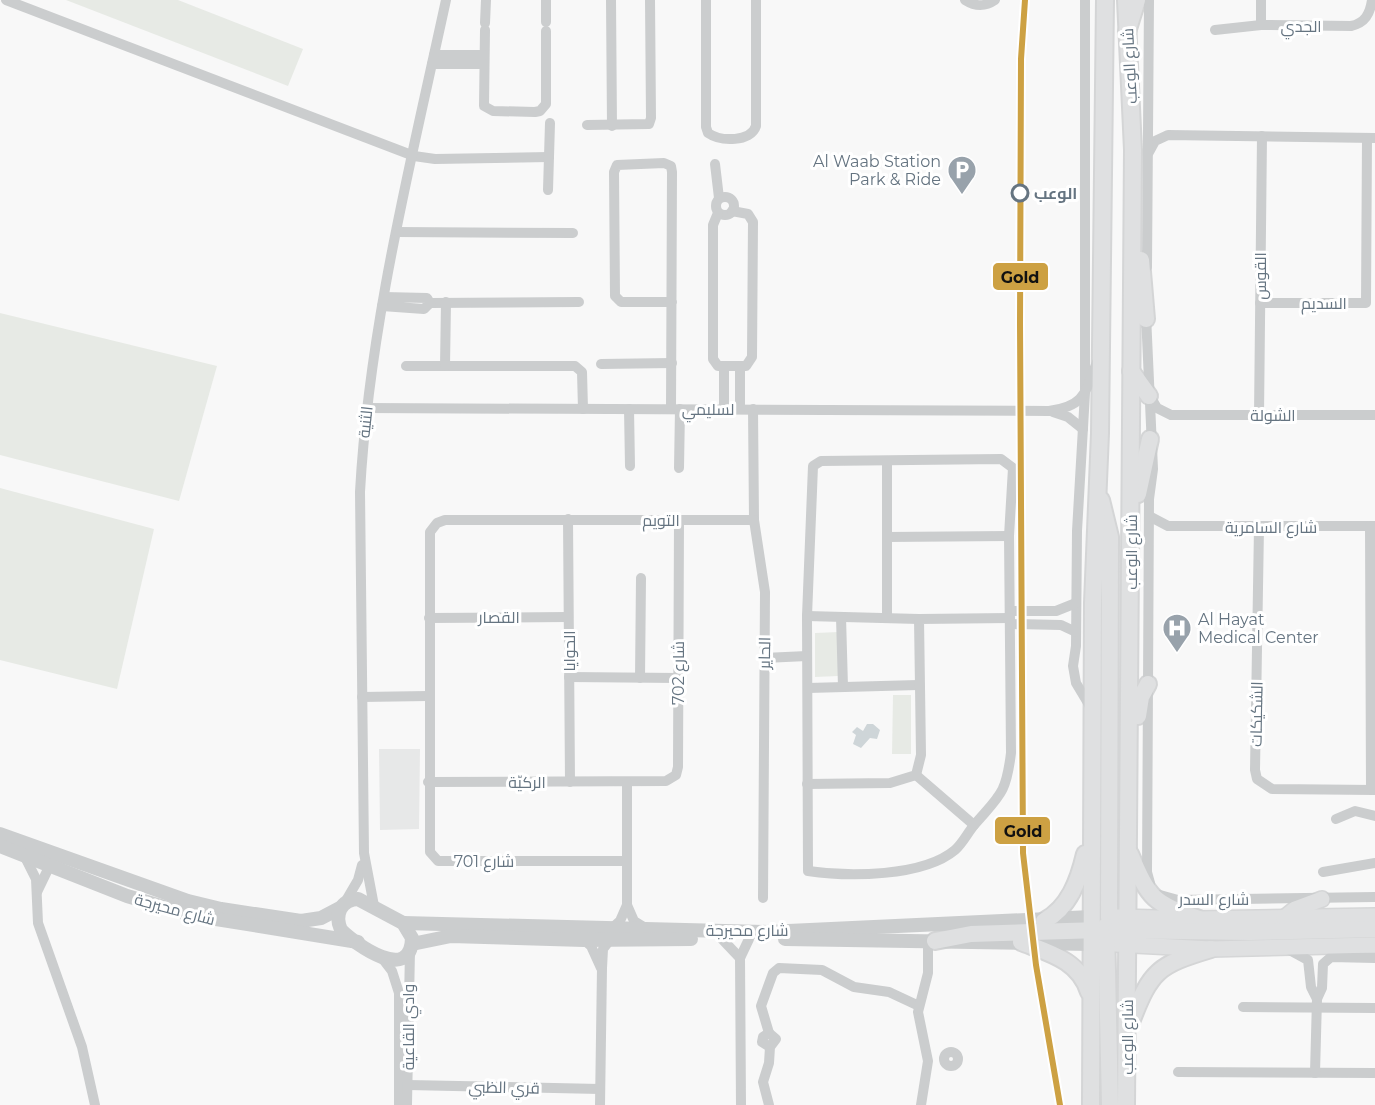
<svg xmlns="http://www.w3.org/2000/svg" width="1375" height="1105" font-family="Montserrat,Cairo,sans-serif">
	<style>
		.built { fill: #e7e8e8 }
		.green { fill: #e7eae5 }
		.water { fill: #ced5d8 }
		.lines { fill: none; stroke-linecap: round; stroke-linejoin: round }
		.secondary-casing { stroke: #d5d6d7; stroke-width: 18 }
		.primary-casing { stroke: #d4d5d6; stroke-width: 20 }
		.trunk-casing { stroke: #d4d5d5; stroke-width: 20 }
		.minor { stroke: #cbcdce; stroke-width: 10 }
		.tertiary { stroke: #cbcdce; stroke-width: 14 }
		.secondary { stroke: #dfe0e1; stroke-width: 15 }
		.primary { stroke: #dfe0e1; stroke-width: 16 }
		.trunk { stroke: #dfe0e1; stroke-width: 16 }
		.metro-1-casing { stroke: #fff; stroke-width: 10 }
		.metro-1 { stroke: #cda143; stroke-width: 6 }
		.stop-dot { fill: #fff; stroke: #657481; stroke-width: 3 }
		.labels { text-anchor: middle; stroke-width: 6; stroke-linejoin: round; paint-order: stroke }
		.street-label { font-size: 16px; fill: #657481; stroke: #fff }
		.poi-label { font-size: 16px; fill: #657481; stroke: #fff; text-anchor: end }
		.stop-label { font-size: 16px; font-weight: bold; fill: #657481; stroke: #fff; text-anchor: start }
		.line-badge { stroke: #fff; stroke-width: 2 }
		.pale-badge-label { font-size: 16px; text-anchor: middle; font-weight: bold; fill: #111 }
	</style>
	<rect width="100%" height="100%" fill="#f8f8f8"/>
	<path class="built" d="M379 749H420L419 829 380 830Z"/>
	<g class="green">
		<path d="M66 0H178L303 49 288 86Z"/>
		<path d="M0 313 217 366 179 501 0 455Z"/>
		<path d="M0 488 154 529 117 689 0 660Z"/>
		<path d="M839 632 838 676 815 677V633Z"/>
		<path d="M893 695H911V754H892Z"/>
	</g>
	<path class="water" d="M867 724H873L880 730 877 739 870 738 861 748 853 744 856 735 852 732 857 727 863 731Z"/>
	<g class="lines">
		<g class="secondary-casing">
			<g id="secondary">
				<path d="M1117 917 1199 919 1375 916"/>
				<path d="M1284 918 1295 909 1322 899"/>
				<path d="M1115 944 1211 949 1375 945"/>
			</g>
		</g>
		<g class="primary-casing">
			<g id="primary">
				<path d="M1141 260 1146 319"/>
				<path d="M1131 371 1149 396"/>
				<path d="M1138 494 1150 439"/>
				<path d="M1101 500 1110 537 1109 917 1113 937 1126 944"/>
				<path d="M1138 716 1141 697 1148 684"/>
				<path d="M1130 854C1150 900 1152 902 1199 919"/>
				<path d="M1044 921C1069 908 1079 880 1085 854"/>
				<path d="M1106 926 1110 1105"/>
				<path d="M1116 930 1250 932 1375 929"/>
				<path d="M935 941 971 934 1101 930"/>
				<path d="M1021 942C1049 953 1079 960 1089 992"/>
				<path d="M1131 1022C1151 970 1158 965 1211 949"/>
				<path d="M1091 1105 1093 603 1100 433 1105 0"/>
				<path d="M1126 1105 1133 150 1126 0"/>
			</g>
		</g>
		<g class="trunk-casing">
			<path id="trunk" d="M1127 32 1137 0"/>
		</g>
		<g class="minor">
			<path d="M6 0 414 156 435 159 549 157"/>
			<path d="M611 0 612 126"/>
			<path d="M706 0V127L708 133C721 142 751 142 756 126V0"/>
			<path d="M965 0C976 7 985 7 995 0"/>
			<path d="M1085 0V393L1077 531 1076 646 1073 666 1076 683 1091 708"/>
			<path d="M546 22V0"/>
			<path d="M485 23 486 0"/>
			<path d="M1261 25V0"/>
			<path d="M485 30 484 106 493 111 535 112 540 111 546 104V31"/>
			<path d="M1215 30 1261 25 1351 26C1365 23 1370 14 1372 0"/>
			<path d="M434 55H484"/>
			<path d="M432 64H484"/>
			<path d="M587 125 649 124 651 118 650 0"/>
			<path d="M1149 152 1155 141 1168 135 1375 138"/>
			<path d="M715 164 719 198"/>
			<path d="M548 190 550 123"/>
			<circle cx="725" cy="206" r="9"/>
			<path d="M718 213 713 225V359L718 366H746L752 357 753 222 748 214 732 211"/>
			<path d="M397 232 573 233"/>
			<path d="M1147 267 1149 0"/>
			<path d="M430 303 579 302"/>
			<path d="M1260 303H1366L1367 138"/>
			<path d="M382 306 424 309 430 303 427 298 384 297"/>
			<path d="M1146 315 1153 469 1149 499 1147 872 1150 883"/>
			<path d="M601 364 672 363"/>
			<path d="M406 366H575L582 372 583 409"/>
			<path d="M445 366 446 302"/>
			<path d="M724 366V409"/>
			<path d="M1150 396 1157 408 1171 415H1375"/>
			<path d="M366 408 1049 411C1085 406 1085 393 1097 362"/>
			<path d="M629 409 630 466"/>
			<path d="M671 409 672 172 671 166 664 163 617 165 614 172 615 296 621 302H672"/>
			<path d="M740 409V366"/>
			<path d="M753 409 754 520 765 592 763 898"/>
			<path d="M1053 412 1068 417 1083 429"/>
			<path d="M1259 415 1262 136"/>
			<path d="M1001 459 1013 468 1009 536 1011 753C1006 794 1000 795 975 824 968 832 963 843 955 850 923 877 848 877 808 871L807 616 813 466 821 461Z"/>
			<path d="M887 462V617"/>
			<path d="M679 468 680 409"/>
			<path d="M1149 516 1168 526H1375"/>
			<path d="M568 519 570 782"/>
			<path d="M1370 526 1371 790"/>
			<path d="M1259 527 1255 770 1257 779 1272 789 1375 790"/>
			<path d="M887 537 1009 536"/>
			<path d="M1011 611H1056L1076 603"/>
			<path d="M807 616 919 619"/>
			<path d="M841 617 843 687"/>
			<path d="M429 618 568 617"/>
			<path d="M1011 624 1061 625 1076 632"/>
			<path d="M764 658 807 656"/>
			<path d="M569 677 678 678"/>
			<path d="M640 678 641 578"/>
			<path d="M808 688 918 685"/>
			<path d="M362 697 428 696"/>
			<path d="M916 775 974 825"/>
			<path d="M428 782 666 781 676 775 678 767 679 520"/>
			<path d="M807 784 890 783 916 775 921 755 919 619 1010 618"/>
			<path d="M1336 819 1355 811 1375 816"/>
			<path d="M24 855 36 879 38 923 82 1047 95 1105"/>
			<path d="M627 861H438L430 852V532L437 523 445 520H754"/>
			<path d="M1323 872 1375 863"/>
			<path d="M37 892 50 865"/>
			<path d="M1160 895 1178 900 1375 897"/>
			<path d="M344 904 358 880 362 865"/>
			<path d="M627 905 634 921 647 929"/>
			<path d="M374 906 364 853 360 492C369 326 411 162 446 0"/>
			<path d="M611 929 620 921 627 905V782"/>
			<path d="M722 939 740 958"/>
			<path d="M584 940 591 946 601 968"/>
			<path d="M1286 948 1308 960 1311 987 1317 999"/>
			<path d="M382 958 392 971 399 993V1105"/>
			<path d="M1243 1007 1375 1008"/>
			<path d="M769 1033 761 1006 773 973 779 968 822 970 854 987 889 992 919 1006"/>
			<circle cx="951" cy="1059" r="7"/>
			<path d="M1178 1072 1375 1073"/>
			<path d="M1315 1073 1317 999 1322 988 1323 964 1331 957 1375 958"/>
			<path d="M408 1085 600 1089"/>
			<path d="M407 1105 410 950"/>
			<path d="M600 1105 602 968 603 949 610 940"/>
			<path d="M741 1105 740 958 749 939"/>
			<path d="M769 1105 763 1082 769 1063 770 1047 776 1039 769 1033 763 1037 762 1042 770 1047"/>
			<path d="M921 1105 928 1061 918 1012 928 973V941"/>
		</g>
		<g class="tertiary">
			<path d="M0 834 188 901 221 909 301 921 321 918 340 908"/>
			<path d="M0 846 127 896 191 915 358 942"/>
			<path d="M358 899 403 923 412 938C411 984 356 945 341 930 334 914 341 900 358 899Z"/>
			<path d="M403 923 767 932 1091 917"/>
			<path d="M785 939 1091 944"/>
			<path d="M412 944 451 936 584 940 691 939"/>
		</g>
		<use href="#secondary" class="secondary"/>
		<use href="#primary" class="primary"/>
		<use href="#trunk" class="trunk"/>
		<g class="metro-1-casing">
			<path id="metro-1" d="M1025 0 1021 59 1020 324 1023 853 1036 965 1060 1105"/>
		</g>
		<use href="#metro-1" class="metro-1"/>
	</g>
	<defs>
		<g id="parking-pin" transform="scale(1.5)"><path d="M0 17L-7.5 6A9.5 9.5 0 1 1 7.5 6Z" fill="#98a2ab" stroke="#fff"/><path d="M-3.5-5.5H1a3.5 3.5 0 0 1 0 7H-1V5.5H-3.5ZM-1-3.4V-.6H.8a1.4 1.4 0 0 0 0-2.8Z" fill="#fff"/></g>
		<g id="hospital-pin" transform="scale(1.5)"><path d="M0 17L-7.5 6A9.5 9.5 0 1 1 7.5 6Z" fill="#98a2ab" stroke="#fff"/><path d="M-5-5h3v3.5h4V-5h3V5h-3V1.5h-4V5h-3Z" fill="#fff"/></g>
	</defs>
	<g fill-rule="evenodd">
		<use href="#parking-pin" x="962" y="170"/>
		<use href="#hospital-pin" x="1177" y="628"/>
	</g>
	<circle class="stop-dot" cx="1020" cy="193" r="8"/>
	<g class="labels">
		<g class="street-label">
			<text x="1301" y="32">الجدي</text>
			<text transform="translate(1129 66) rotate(-93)" y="6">شارع الوعب</text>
			<text transform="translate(1260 276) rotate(-90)" y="6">القوس</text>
			<text x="1324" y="309">السديم</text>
			<text x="708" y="415">لسليمي</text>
			<text x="1273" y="421">الشولة</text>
			<text transform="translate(365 422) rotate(-84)" y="6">الثنية</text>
			<text x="661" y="526">التويم</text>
			<text x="1271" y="533">شارع السامرية</text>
			<text transform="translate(1131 552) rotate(-90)" y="6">شارع الوعب</text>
			<text x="499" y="623">القصار</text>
			<text transform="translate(569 651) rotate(-90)" y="6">الحوايا</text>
			<text transform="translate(764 653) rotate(-89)" y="6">الحاير</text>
			<text transform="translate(678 673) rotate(-90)" y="6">شارع 702</text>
			<text transform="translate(1256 714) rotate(-89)" y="6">الشكيكات</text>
			<text x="527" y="788">الركيّة</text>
			<text x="484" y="867">شارع 701</text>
			<text x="1214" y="905">شارع السدر</text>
			<text transform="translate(175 909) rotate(15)" y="6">شارع محيرجة</text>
			<text x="747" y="936">شارع محيرجة</text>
			<text transform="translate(408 1027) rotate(-90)" y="6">وادي القاعية</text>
			<text transform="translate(1127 1037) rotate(-90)" y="6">شارع الوعب</text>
			<text transform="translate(504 1087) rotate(1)" y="6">قري الظبي</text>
		</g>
		<g class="poi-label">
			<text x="941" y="167">Al Waab Station<tspan x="941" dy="18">Park &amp; Ride</tspan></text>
			<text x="1198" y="625" text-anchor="start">Al Hayat<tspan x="1198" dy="18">Medical Center</tspan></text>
		</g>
		<g class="stop-label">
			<text x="1034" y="199">الوعب</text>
		</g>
	</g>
	<g class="line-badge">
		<rect x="992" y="262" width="57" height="29" rx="6" fill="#cda143"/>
		<rect x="994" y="816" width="57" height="29" rx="6" fill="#cda143"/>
	</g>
	<g class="pale-badge-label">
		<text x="1020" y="283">Gold</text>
		<text x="1023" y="837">Gold</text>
	</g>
</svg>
